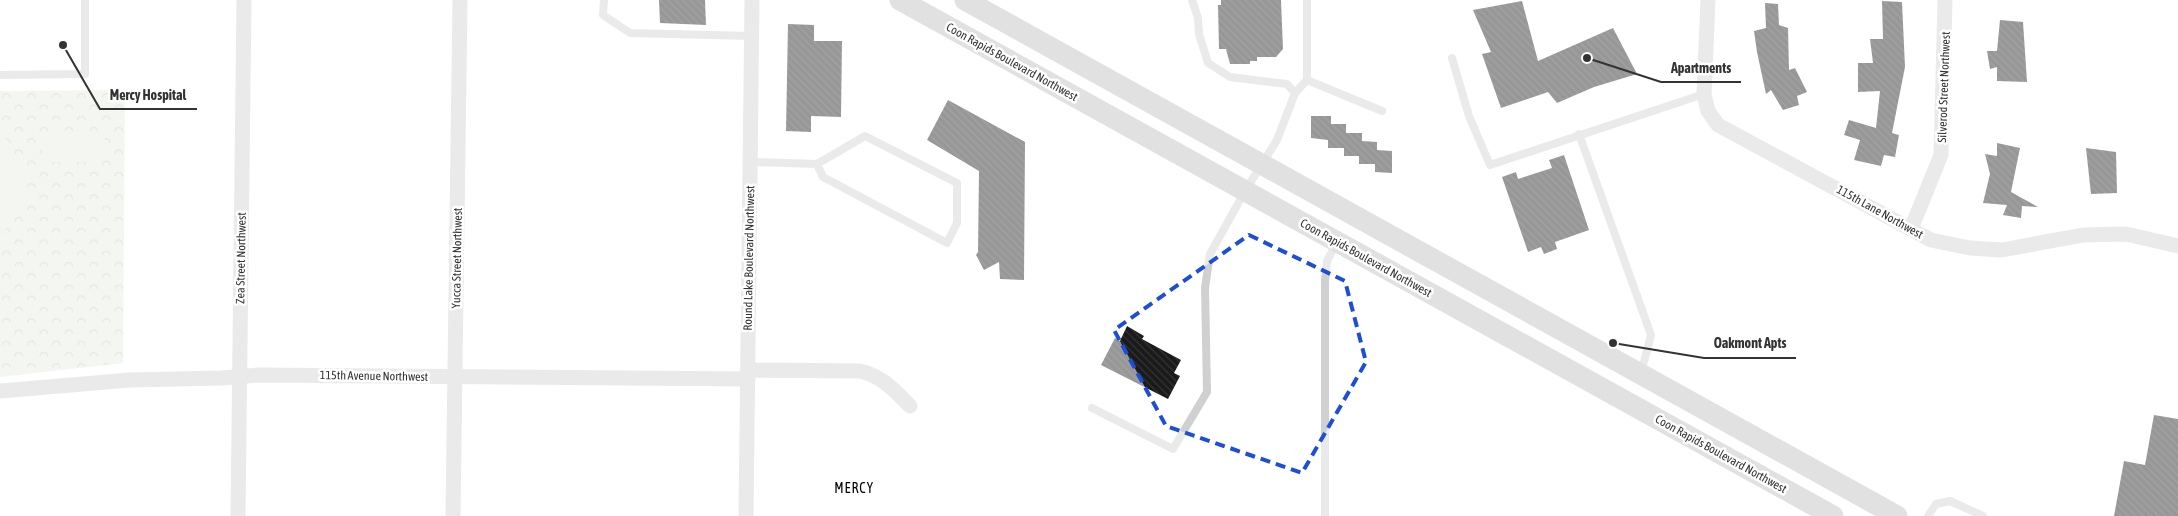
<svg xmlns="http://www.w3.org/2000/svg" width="2178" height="516" font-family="'Asap Condensed',sans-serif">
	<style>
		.forest { fill: url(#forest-crowns) }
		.pitch { fill: #e6ecdf }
		.building { fill: url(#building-back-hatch) }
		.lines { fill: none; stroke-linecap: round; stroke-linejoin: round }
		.service { stroke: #d0d0d0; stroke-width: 8 }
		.minor { stroke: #d0d0d0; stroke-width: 15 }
		.secondary { stroke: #bdbdbd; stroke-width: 21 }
		.marked { fill: none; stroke: #1d4ed8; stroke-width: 4; stroke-dasharray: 10 6; stroke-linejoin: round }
		.labels { text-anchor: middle; stroke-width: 5; stroke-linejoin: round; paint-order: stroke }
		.street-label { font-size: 12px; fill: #333; stroke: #fff }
		.neighbourhood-label { font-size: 14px; letter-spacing: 1px; fill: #000; stroke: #fff }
		.leader { fill: none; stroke: #333; stroke-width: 2 }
		.callout-dot { fill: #333; stroke: #fff; stroke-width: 2 }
		.callout-label { font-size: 14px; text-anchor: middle; font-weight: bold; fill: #333; stroke: #fff; stroke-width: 5; stroke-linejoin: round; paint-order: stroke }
	</style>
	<defs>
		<pattern id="forest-crowns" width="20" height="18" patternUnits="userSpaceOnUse" patternTransform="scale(1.25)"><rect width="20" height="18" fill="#e6ecdf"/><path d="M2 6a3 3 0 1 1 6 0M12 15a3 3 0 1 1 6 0" fill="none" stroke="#c6cbc0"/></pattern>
		<pattern id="building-back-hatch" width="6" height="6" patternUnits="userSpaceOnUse" patternTransform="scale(1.25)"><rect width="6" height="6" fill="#1a1a1a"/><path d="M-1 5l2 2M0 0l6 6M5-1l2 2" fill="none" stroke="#333"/></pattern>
	</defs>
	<rect width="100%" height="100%" fill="#fff"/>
	<path class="forest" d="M125 90 123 363 0 377V91Z"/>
	<g class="pitch">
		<path d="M43 131H105L104 162H42Z"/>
		<path d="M0 136 5 137 29 180 17 216 0 235Z"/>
	</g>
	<g class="building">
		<path d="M659 0H705L706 25 660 23Z"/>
		<path d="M1221 0H1281L1283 49 1276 57H1257V61H1250V64H1230L1226 49H1219L1218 5H1221Z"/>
		<path d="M1522 1 1538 61 1613 28 1637 74 1594 87 1557 103 1548 92 1501 108 1482 54 1491 52 1473 10Z"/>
		<path d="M1882 1 1902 2 1905 67 1892 133 1899 135 1895 157 1884 155 1881 166 1854 160 1860 140 1844 135 1849 120 1876 128 1880 91 1858 92V63H1873L1870 39H1883Z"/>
		<path d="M1765 3 1778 4 1779 25 1788 28 1789 70 1795 68 1807 92 1797 96 1799 105 1783 110 1771 90 1766 94 1757 52 1754 31 1766 28Z"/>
		<path d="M2000 20 2023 22 2027 82 1997 81V67L1990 69 1987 51H1997Z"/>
		<path d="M788 24 814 25V41H842L841 117 811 116V132L786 131Z"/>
		<path d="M948 100 1025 142 1024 280 1000 279 999 262 984 270 976 255 978 252 979 171 927 140Z"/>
		<path d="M1311 116H1331V124H1346V133H1362V141L1377 142V150L1392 151V173L1375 172V164H1359V156H1344V148H1328V140L1311 138Z"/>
		<path d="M1997 143 2020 148 2011 192 2038 207 2022 206 2021 218 2003 215 2007 205 1983 203 1990 174 1985 154 1997 156Z"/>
		<path d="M2086 148 2116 152 2117 193 2091 194Z"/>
		<path d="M1564 155 1589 230 1555 242 1557 249 1544 254 1541 247 1528 252 1502 177 1516 172 1518 179 1552 168 1549 160Z"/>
		<path d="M1127 326 1144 336 1142 339 1181 360 1174 373 1180 376 1168 399 1101 365 1115 338 1120 341Z"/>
		<path d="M2154 415 2178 419V516H2114L2124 461 2145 465Z"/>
	</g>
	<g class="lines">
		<g class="service">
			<path d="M604 0 603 15 630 33 752 36"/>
			<path d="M1452 58 1469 116 1490 165 1704 94"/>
			<path d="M0 75 85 74V0"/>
			<path d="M1307 80 1382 111"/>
			<path d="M1295 93 1307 80V0"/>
			<path d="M1579 134 1651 335 1641 373"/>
			<path d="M750 162 817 164 865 136 957 183V223L947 243 823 177 817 164"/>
			<path d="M1092 408 1173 449 1207 392 1205 288 1210 254 1245 191 1277 140 1295 93 1287 84 1230 77 1208 63 1199 34 1198 18 1192 0"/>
			<path d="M1325 516V281L1327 261 1336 244"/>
			<path d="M1928 516 1936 504 1950 501 1983 516"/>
		</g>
		<g class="minor">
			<path d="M1708 0 1704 94 1708 111 1718 125 1931 240 1970 248 2002 250 2083 235 2126 234 2178 246"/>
			<path d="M1911 229 1941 155 1945 0"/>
			<path d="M748 370 860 371C882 376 894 390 910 406"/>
			<path d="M0 391 130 380 221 378 258 375 748 379"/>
			<path d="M238 516 244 0"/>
			<path d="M453 516 460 0"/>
			<path d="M746 516 752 0"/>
		</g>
		<g class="secondary">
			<path d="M900 0 1833 516"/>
			<path d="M965 0 1897 516"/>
		</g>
	</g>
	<path d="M0 0H2178V516H0ZM1249 235 1345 281 1366 362 1302 473 1166 426 1114 330Z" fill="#fff" fill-opacity=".55" fill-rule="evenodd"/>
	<path class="marked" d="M1249 235 1345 281 1366 362 1302 473 1166 426 1114 330Z"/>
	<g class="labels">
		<g class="street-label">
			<text transform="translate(1012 62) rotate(29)" y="4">Coon Rapids Boulevard Northwest</text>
			<text transform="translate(1944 87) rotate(-88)" y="4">Silverod Street Northwest</text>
			<text transform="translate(1880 212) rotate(29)" y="4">115th Lane Northwest</text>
			<text transform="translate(241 258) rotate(-89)" y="4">Zea Street Northwest</text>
			<text transform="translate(457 258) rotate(-89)" y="4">Yucca Street Northwest</text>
			<text transform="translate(749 258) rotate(-89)" y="4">Round Lake Boulevard Northwest</text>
			<text transform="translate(1366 258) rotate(29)" y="4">Coon Rapids Boulevard Northwest</text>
			<text transform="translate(374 376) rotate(1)" y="4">115th Avenue Northwest</text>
			<text transform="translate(1721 454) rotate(29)" y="4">Coon Rapids Boulevard Northwest</text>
		</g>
		<g class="neighbourhood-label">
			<text x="854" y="493">MERCY</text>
		</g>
	</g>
	<path class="leader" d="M1587 58L1661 82H1741M63 45L100 109H197M1613 343L1704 358H1796"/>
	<g class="callout-dot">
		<circle cx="1587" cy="58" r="5"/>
		<circle cx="63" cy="45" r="5"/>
		<circle cx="1613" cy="343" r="5"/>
	</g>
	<g class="callout-label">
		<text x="1701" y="73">Apartments</text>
		<text x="148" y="100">Mercy Hospital</text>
		<text x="1750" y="348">Oakmont Apts</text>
	</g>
</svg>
